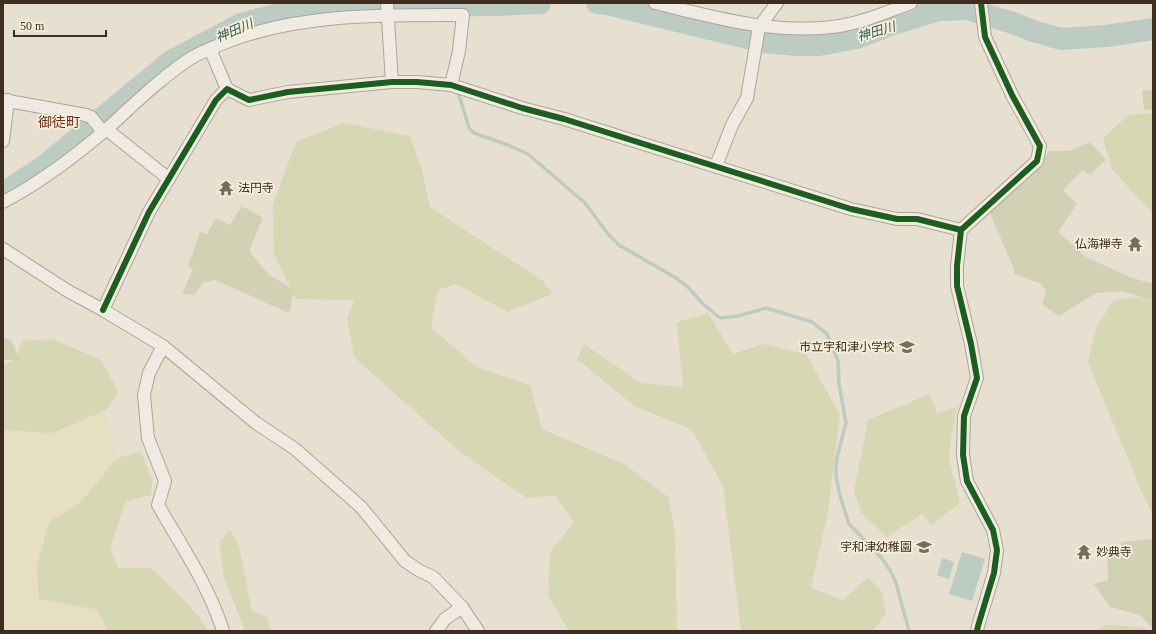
<svg xmlns="http://www.w3.org/2000/svg" width="1156" height="634" font-family="'Times New Roman','Noto Sans JP',serif">
	<style>
		.farmland { fill: #e6dfc2 }
		.green { fill: #d6d7b3 }
		.cemetery { fill: #d1d1b3 }
		.water { fill: #bcccc2 }
		.lines { fill: none; stroke-linecap: round; stroke-linejoin: round }
		.stream { stroke: #bcccc2; stroke-width: 3.5 }
		.river { stroke: #bcccc2; stroke-width: 22 }
		.minor-casing { stroke: #ada599; stroke-width: 14 }
		.minor { stroke: #efebe3; stroke-width: 12 }
		.cycleway-casing { stroke: #f7eed8; stroke-width: 8 }
		.cycleway { stroke: #1b5e20; stroke-width: 6 }
		.labels { text-anchor: middle; stroke-width: 3.5; stroke-linejoin: round; paint-order: stroke }
		.poi-label { font-size: 12px; fill: #3d2e20; stroke: #f7eed8; text-anchor: end }
		.water-label { font-size: 13px; font-style: italic; fill: #2f5d5a; stroke: #f7eed8 }
		.quarter-label { font-size: 14px; fill: #6b2e1e; stroke: #f7eed8 }
	</style>
	<rect width="100%" height="100%" fill="#e7e0d1"/>
	<path class="farmland" d="M106 410 117 458 81 502 49 522 39 599 98 610 108 631H3V430L52 433Z"/>
	<g class="green">
		<path d="M1153 113V214L1112 169 1103 139 1128 115Z"/>
		<path d="M344 123 410 136 422 170 430 207 543 281 552 294 508 312 456 284 438 290 431 328 477 367 530 385 542 429 624 464 668 497 675 531 677 631H569L548 596 550 552 574 522 554 495 526 498 459 451 354 357 347 319 354 300 296 299 274 254 273 205 296 142Z"/>
		<path d="M1138 297 1153 302V515L1142 493 1088 362 1096 328 1113 301Z"/>
		<path d="M708 313 733 354 763 344 806 354 840 415 828 512 811 588 843 600 868 577 882 592 886 613 873 631H741L723 486 691 429 634 406 577 359 584 344 641 383 683 387 677 322Z"/>
		<path d="M52 339 101 360 119 393 106 410 52 433 3 430V365L15 360 22 341Z"/>
		<path d="M930 394 937 414 957 407 952 432 949 458 960 503 931 525 922 514 887 537 861 512 854 491 868 420Z"/>
		<path d="M141 452 152 480 151 495 126 501 110 547 118 568H151C165 582 202 614 207 631H108L98 610 39 599 37 566 49 522 81 502 117 458Z"/>
		<path d="M230 530 239 545 252 611 267 617 271 631H245L224 577 219 542Z"/>
		<path d="M1105 625 1142 627 1147 631H1095Z"/>
	</g>
	<g class="cemetery">
		<path d="M1153 90V109L1144 110 1142 91Z"/>
		<path d="M1090 142 1106 160 1090 175 1082 170 1063 190 1077 204 1058 232 1086 257 1130 277 1153 284V301L1122 291 1096 293 1059 316 1042 304 1046 292 1041 284 1014 273 1013 267 989 211 1049 151H1069Z"/>
		<path d="M242 206 263 218 249 251 268 274 294 290 289 313 215 280 203 283 194 295 182 294 193 269 188 266 200 232 207 234 216 218 230 225Z"/>
		<path d="M3 337 11 340 20 360H3Z"/>
		<path d="M1153 539V629L1140 615 1110 607 1094 584 1108 580 1107 555 1121 554V542Z"/>
	</g>
	<g class="water">
		<path d="M962 552 985 559 972 601 949 594Z"/>
		<path d="M942 558 954 562 949 579 937 575Z"/>
	</g>
	<g class="lines">
		<path class="stream" d="M459 95 469 128 474 133 508 145 528 154 585 203 608 234 619 245 676 278 687 286 703 304 720 318 738 316 766 308 812 322 827 334 838 361 839 384 846 423 837 457 836 467V476L840 496 849 524 880 556 890 570 896 583 909 631"/>
		<g class="river">
			<path d="M597 3 607 4 764 42 796 45H819L857 38 890 25 939 10 967 9 1013 23 1033 31 1061 39 1106 36 1153 29"/>
			<path d="M3 193 43 167 171 61 241 24 284 13 364 7 497 5 540 3"/>
		</g>
		<g class="minor-casing">
			<g id="minor">
				<path d="M387 3 392 82"/>
				<path d="M655 3C713 17 772 34 832 27 860 24 886 12 911 3"/>
				<path d="M210 49 227 89"/>
				<path d="M3 100 86 115 91 117 103 132"/>
				<path d="M106 129 169 179"/>
				<path d="M3 141 8 100"/>
				<path d="M716 166 732 125 747 98 759 27 777 3"/>
				<path d="M3 202C40 183 75 156 107 129 124 113 141 97 159 82 170 73 181 64 193 57 205 50 219 45 232 40 306 13 385 15 463 15L459 51 451 85"/>
				<path d="M3 249 68 291 103 310 163 346 256 423 295 449 361 507 405 561 420 571 433 577 462 607 478 631"/>
				<path d="M103 310 149 212 216 100 227 89 249 100 288 92 392 82H417L451 85 522 108 564 119 851 209 897 219H917L961 230"/>
				<path d="M163 346 149 373 144 395 148 438 165 481 158 505C181 545 209 586 223 631"/>
				<path d="M436 631 445 619 462 607"/>
				<path d="M977 631 978 626 994 573 997 550 993 530 967 481 963 455 964 416 977 378 971 344 957 286V266L961 230 1037 161 1040 146 1012 95 985 37 981 3"/>
			</g>
		</g>
		<use href="#minor" class="minor"/>
		<g class="cycleway-casing">
			<g id="cycleway">
				<path d="M103 310 149 212 216 100 227 89 249 100 288 92 392 82H417L451 85 522 108 564 119 851 209 897 219H917L961 230"/>
				<path d="M977 631 978 626 994 573 997 550 993 530 967 481 963 455 964 416 977 378 971 344 957 286V266L961 230 1037 161 1040 146 1012 95 985 37 981 3"/>
			</g>
		</g>
		<use href="#cycleway" class="cycleway"/>
	</g>
	<defs>
		<g id="temple-bare" transform="scale(1.2)"><path d="M0-6L5-2H3V0L6.5 2.5H4V6H1.5V3h-3V6H-4V2.5H-6.5L-3 0V-2H-5Z" fill="#786c5e" stroke="#f7eed8" stroke-width="2.5" paint-order="stroke"/></g>
		<g id="school-bare" transform="scale(1.2)"><path d="M0-5L7-2L0 1L-7-2ZM-4 1L0 2.5L4 1V4Q0 6-4 4Z" fill="#786c5e" stroke="#f7eed8" stroke-width="2.5" paint-order="stroke"/></g>
	</defs>
	<g fill-rule="evenodd">
		<use href="#temple-bare" x="226" y="188"/>
		<use href="#temple-bare" x="1135" y="244"/>
		<use href="#school-bare" x="907" y="347"/>
		<use href="#school-bare" x="924" y="547"/>
		<use href="#temple-bare" x="1084" y="552"/>
	</g>
	<g class="labels">
		<g class="poi-label">
			<text x="238" y="192" text-anchor="start">法円寺</text>
			<text x="1123" y="248">仏海禅寺</text>
			<text x="895" y="351">市立宇和津小学校</text>
			<text x="912" y="551">宇和津幼稚園</text>
			<text x="1096" y="556" text-anchor="start">妙典寺</text>
		</g>
		<g class="water-label">
			<text transform="translate(234 30) rotate(-23)" y="5">神田川</text>
			<text transform="translate(876 31) rotate(-17)" y="5">神田川</text>
		</g>
		<g class="quarter-label">
			<text x="59" y="127">御徒町</text>
		</g>
	</g>
	<rect width="1156" height="634" fill="none" stroke="#3d2e20" stroke-width="8"/>
	<path d="M14 30v6h92v-6" fill="none" stroke="#3d2e20" stroke-width="2"/>
	<text x="20" y="30" font-size="12" fill="#3d2e20" stroke="#f7eed8" stroke-width="3" paint-order="stroke">50 m</text>
</svg>
